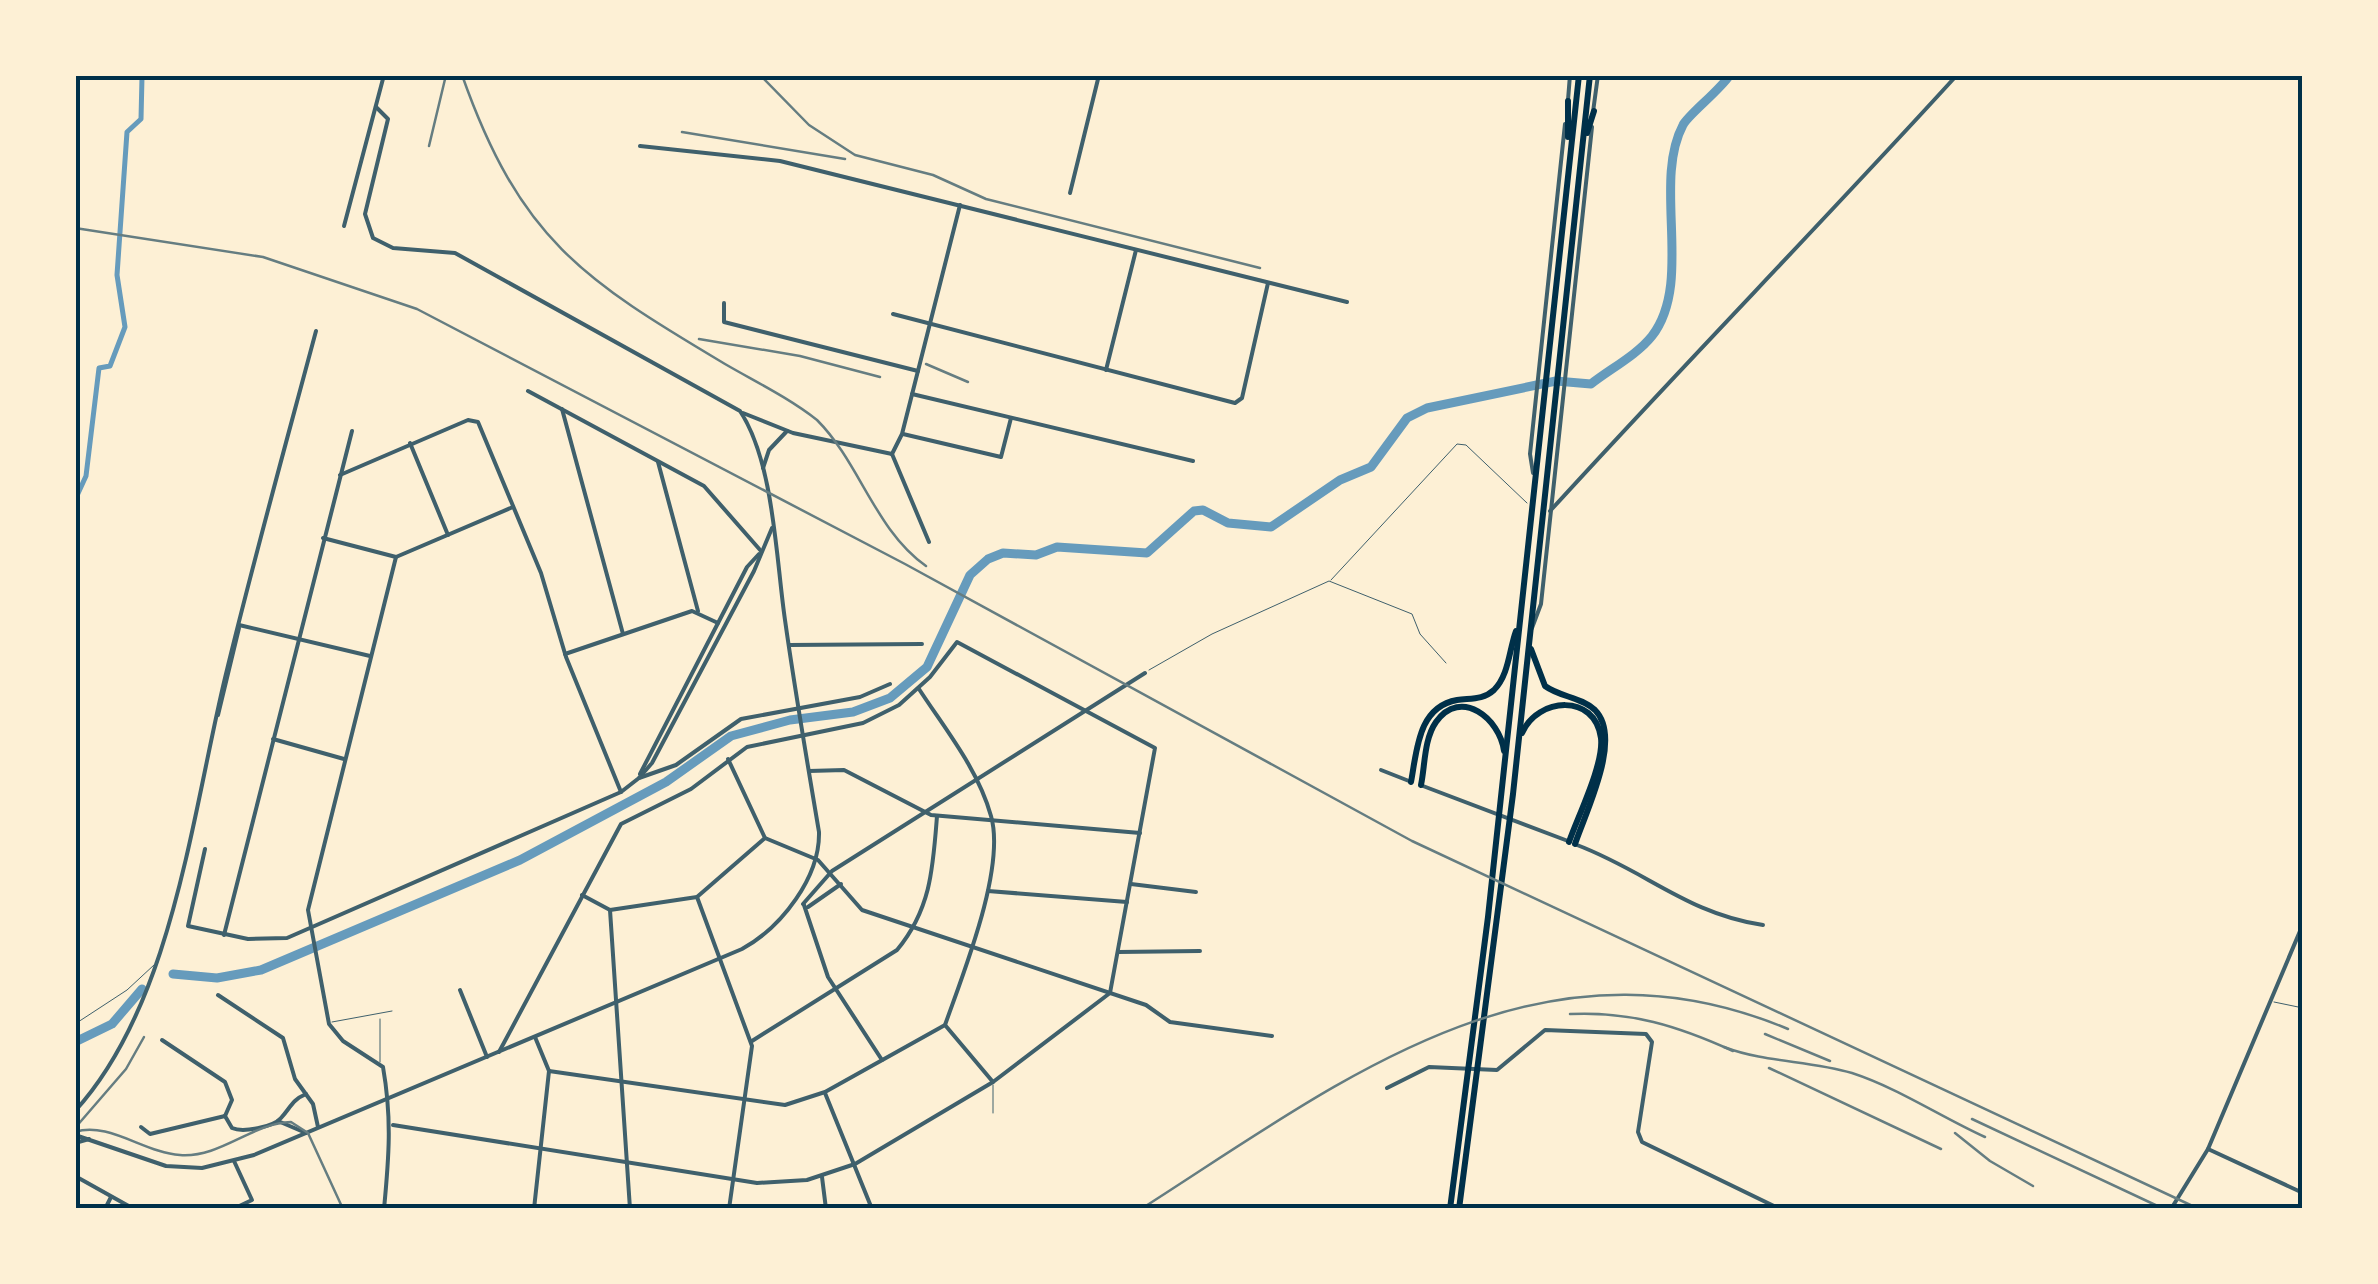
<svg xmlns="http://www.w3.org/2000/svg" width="2378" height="1284" font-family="Montserrat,sans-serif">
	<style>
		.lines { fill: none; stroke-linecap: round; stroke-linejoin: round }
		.canal { stroke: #669bbc; stroke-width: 5 }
		.river { stroke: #669bbc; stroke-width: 9 }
		.service { stroke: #3f606c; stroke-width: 1 }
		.minor { stroke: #3f606c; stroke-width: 4 }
		.tertiary { stroke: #3f606c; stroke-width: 4 }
		.trunk { stroke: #003049; stroke-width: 6 }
		.tram { stroke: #657d81; stroke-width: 2.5 }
		.rail { stroke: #657d81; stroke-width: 2.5 }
		.neatline { fill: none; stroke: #003049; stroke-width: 4 }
	</style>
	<rect width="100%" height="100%" fill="#fdf0d5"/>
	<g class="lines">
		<path class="canal" d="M75 500 86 476 99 368 110 366 125 327 117 275 127 132 141 119 142 77"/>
		<g class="river">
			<path d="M173 974 217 978 261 970 520 860 666 782 731 736 790 720 853 712 890 698 927 667 970 575 988 559 1003 553 1036 555 1057 547 1147 553 1194 511 1203 510 1228 523 1271 527 1340 480 1371 467 1407 418 1427 408 1556 381 1591 384C1610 369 1637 355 1652 336 1694 282 1652 183 1683 125 1688 115 1718 92 1730 75"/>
			<path d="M75 1042 112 1024 142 989"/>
		</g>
		<g class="service">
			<path d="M1331 580 1457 444 1466 445 1527 503"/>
			<path d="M1149 670 1212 634 1329 581 1412 614 1420 634 1446 663"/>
			<path d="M2274 1002 2303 1008"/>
			<path d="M332 1022 392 1011"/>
			<path d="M75 1024 127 990 154 965"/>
			<path d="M380 1062V1019"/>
			<path d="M993 1113V1085"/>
		</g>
		<g class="minor">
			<path d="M1568 100 1570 75"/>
			<path d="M1593 112 1598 75"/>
			<path d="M640 146 780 161 1347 302"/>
			<path d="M1070 193 1099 75"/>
			<path d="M724 303V322L918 371"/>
			<path d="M893 314 1235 403 1242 398 1268 283"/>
			<path d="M1106 370 1136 250"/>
			<path d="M528 391 704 486 761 551"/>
			<path d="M912 394 1193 461"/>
			<path d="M562 409 623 634"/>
			<path d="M743 413 793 433 892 454"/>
			<path d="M903 434 1001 457 1011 418"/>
			<path d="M410 443 448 535"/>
			<path d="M892 454 902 434 960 205"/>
			<path d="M892 454 929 542"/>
			<path d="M658 462 698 611"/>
			<path d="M763 468 769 450 787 431"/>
			<path d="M1533 473 1530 454 1565 124"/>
			<path d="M340 475 468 420 478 422 541 573 566 657 621 792"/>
			<path d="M1550 511C1684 364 1822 223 1957 75"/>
			<path d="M323 538 396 557 513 507"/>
			<path d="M239 625 370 656"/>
			<path d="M1532 628 1541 604 1592 127"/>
			<path d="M789 645 922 644"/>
			<path d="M565 654 692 611 718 623"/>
			<path d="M273 739 344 759"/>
			<path d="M728 759 765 838 818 860 862 910 1146 1005 1170 1022 1272 1036"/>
			<path d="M1381 770 1409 781"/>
			<path d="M809 771 844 770 931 815 1140 833"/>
			<path d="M640 774 747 567 759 554"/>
			<path d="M639 778 652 763 754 571 772 528"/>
			<path d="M1423 786 1568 841"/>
			<path d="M1577 845C1646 871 1688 914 1763 925"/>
			<path d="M205 849 188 926 248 939 287 938 621 792 639 778 676 765 741 719 860 697 890 684"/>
			<path d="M1131 884 1196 892"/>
			<path d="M988 891 1127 902"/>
			<path d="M582 895 610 910 697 897 765 838"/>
			<path d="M697 897 752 1046 729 1209"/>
			<path d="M803 904 832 871 1145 673"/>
			<path d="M804 905 828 977 882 1060"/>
			<path d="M808 907 841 884"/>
			<path d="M610 910 630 1209"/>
			<path d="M224 935 352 431"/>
			<path d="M1118 952 1200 951"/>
			<path d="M460 990 487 1057"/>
			<path d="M218 995 283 1038 295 1079 313 1104 318 1127"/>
			<path d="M945 1025 993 1082"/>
			<path d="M162 1040 225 1082 232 1100 225 1116"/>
			<path d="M752 1041 897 950C931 909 933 868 937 816"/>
			<path d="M499 1052 621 824 691 789 747 747 863 723 899 705 930 677 957 642 1155 748 1110 993"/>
			<path d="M549 1071 785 1105 825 1092 945 1025C963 974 1006 868 991 816 978 769 945 729 919 689"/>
			<path d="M1387 1088 1429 1067 1497 1070 1545 1030 1646 1034 1652 1042 1638 1132 1642 1142 1780 1209"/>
			<path d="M825 1093 872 1209"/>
			<path d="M225 1116 232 1128C243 1133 273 1127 281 1118 291 1107 292 1100 306 1094"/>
			<path d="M278 1121 306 1133"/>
			<path d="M393 1125 757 1183 807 1180 855 1164 993 1082 1110 993"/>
			<path d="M141 1127 150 1134 225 1116"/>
			<path d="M2208 1149 2303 1193"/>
			<path d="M75 1176 134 1209"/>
			<path d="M822 1177 826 1209"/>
			<path d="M105 1209 111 1197"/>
			<path d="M233 1209 252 1200 234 1161"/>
			<path d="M384 1209C389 1157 392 1118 383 1067L343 1041 329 1024 308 910 396 557"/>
			<path d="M534 1209 549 1071 535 1037"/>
		</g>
		<g class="tertiary">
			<path d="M344 226 384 75"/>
			<path d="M218 715 239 628"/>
			<path d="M75 1111C172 1005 192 815 225 678 253 562 285 447 316 331"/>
			<path d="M75 1135 166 1166 202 1168 254 1155 742 949C782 927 820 877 819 832 807 761 795 691 785 620 776 559 774 462 740 411L455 253 393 248 373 238 365 214 388 119 376 107"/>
			<path d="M75 1143 89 1139"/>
			<path d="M2171 1209 2208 1149 2303 924"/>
		</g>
		<g class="trunk">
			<path d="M1568 101V137"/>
			<path d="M1587 133 1594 111"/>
			<path d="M1531 649 1545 686C1560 697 1581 697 1595 710 1623 738 1586 811 1575 844"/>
			<path d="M1522 733C1538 697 1595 693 1601 738 1604 764 1578 816 1569 842"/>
			<path d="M1411 782C1417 750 1418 707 1457 700 1471 698 1483 700 1494 690 1509 675 1509 650 1516 631"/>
			<path d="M1421 785C1425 766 1424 739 1436 722 1461 687 1500 719 1504 751"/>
			<path d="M1450 1209 1488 917 1579 75"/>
			<path d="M1459 1209 1513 794 1590 75"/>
		</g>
		<path class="tram" d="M75 1132C108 1121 145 1153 180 1155 221 1158 252 1123 291 1122L308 1133 343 1209"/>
		<g class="rail">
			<path d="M462 75C520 239 582 279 725 364 756 382 789 398 817 420 860 463 875 530 926 566"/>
			<path d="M760 75 809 125 855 155 933 175 986 199 1260 268"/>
			<path d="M682 132 845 159"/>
			<path d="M429 146 446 75"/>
			<path d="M75 228 263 257 417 309 905 564 1412 841 2199 1209"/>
			<path d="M699 339 800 356 880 377"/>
			<path d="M926 364 968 382"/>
			<path d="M1570 1014C1630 1011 1678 1026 1733 1051"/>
			<path d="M1765 1034 1830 1061"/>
			<path d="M1724 1047C1766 1063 1809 1060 1852 1073 1898 1088 1941 1117 1985 1137"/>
			<path d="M1769 1068 1941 1149"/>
			<path d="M1972 1119 2164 1209"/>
			<path d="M75 1128 126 1069 144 1037"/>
			<path d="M1955 1133 1990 1161 2033 1186"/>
			<path d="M1141 1209C1340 1082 1538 924 1788 1029"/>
		</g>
	</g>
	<rect width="2378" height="1284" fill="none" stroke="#fdf0d5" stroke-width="155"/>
	<rect x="78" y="78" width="2222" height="1128" class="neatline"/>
</svg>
